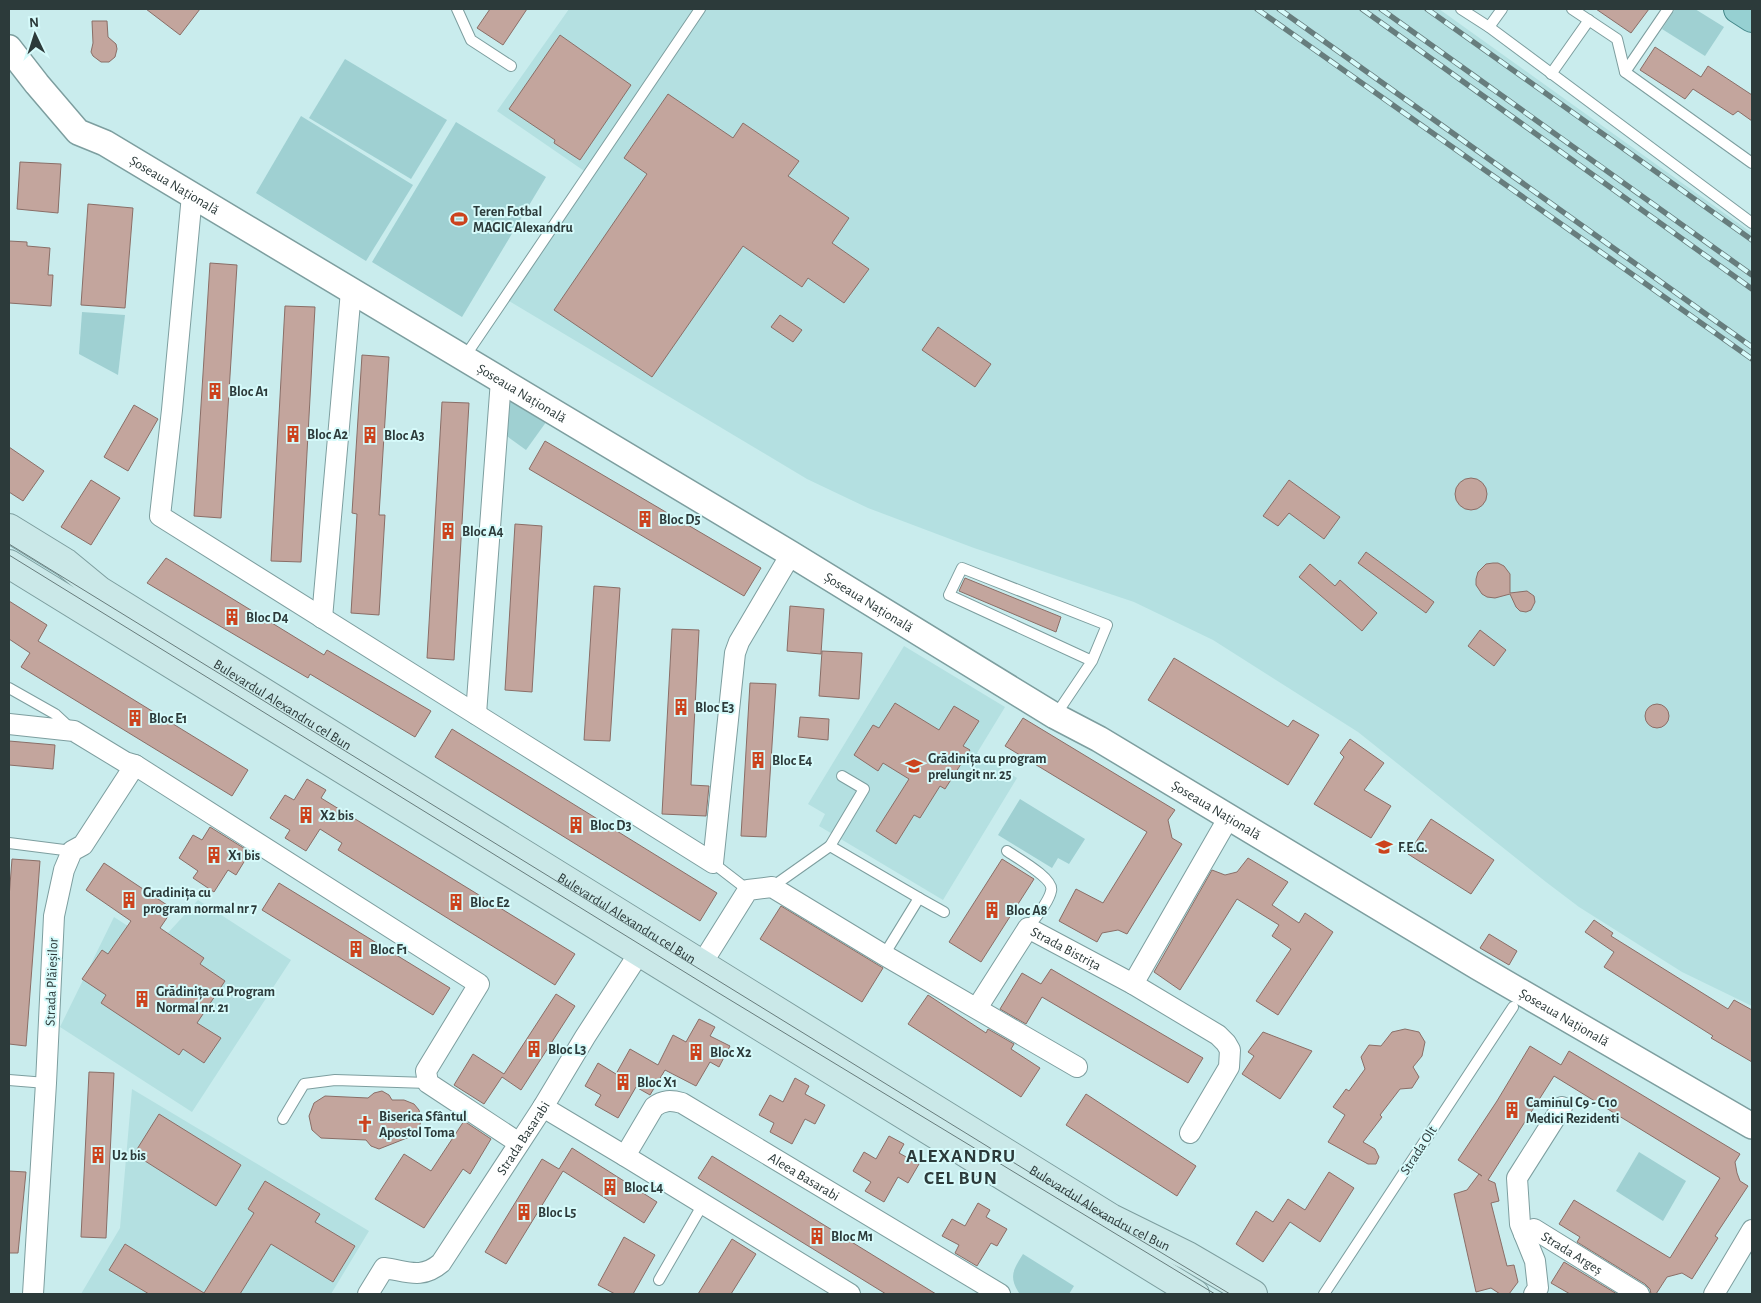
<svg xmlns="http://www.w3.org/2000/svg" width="1761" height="1303" font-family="'Alegreya Sans',sans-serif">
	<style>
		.built { fill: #b4e0e1 }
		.green { fill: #9fd0d2 }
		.building { fill: #c3a59d; stroke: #8a6e67 }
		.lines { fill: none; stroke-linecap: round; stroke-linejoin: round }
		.service-casing { stroke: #7d9e9f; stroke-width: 12 }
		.minor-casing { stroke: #7d9e9f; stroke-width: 22 }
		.tertiary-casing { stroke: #7d9e9f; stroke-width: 28 }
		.secondary-casing { stroke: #7d9e9f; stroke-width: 30 }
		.primary-casing { stroke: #438789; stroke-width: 30 }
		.service { stroke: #fff; stroke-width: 10 }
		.minor { stroke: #fff; stroke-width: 20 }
		.tertiary { stroke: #fff; stroke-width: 25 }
		.secondary { stroke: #cae8e8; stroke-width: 28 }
		.primary { stroke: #96d0d2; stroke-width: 28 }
		.tram { stroke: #677d7d; stroke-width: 1 }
		.rail-casing { stroke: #677d7d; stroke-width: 5.5 }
		.rail { stroke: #d6fafa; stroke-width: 4; stroke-dasharray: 11; stroke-linecap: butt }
		.labels { text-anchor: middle; stroke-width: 4; stroke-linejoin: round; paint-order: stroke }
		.street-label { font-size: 14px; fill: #2c3a3a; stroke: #d6fafa }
		.poi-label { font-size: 14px; font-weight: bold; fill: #2c3a3a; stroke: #d6fafa; text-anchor: start }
		.district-label { font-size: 19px; font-weight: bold; letter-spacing: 1px; fill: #2c3a3a; stroke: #d6fafa }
	</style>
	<rect width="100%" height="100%" fill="#c9eced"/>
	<g class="built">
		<path d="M569 9H1439L1752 233V1006L1682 972 1579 907 1546 882 1358 732 1213 640 1134 602 974 548 868 508 807 479 509 301 590 175 497 111Z"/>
		<path d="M904 646 1005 707 977 753 1017 778 943 900 819 826 825 814 808 804Z"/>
		<path d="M198 900 291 960 192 1112 60 1027 114 917 157 945Z"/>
		<path d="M132 1089 369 1231 331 1294H81L120 1228Z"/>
	</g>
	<g class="green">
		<path d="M1675 9H1695L1724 27 1705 56 1662 29Z"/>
		<path d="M345 59 447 120 411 179 309 118Z"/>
		<path d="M301 116 413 185 366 261 256 193Z"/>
		<path d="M456 122 546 177 462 317 372 262Z"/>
		<path d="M82 312 125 315 118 375 79 354Z"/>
		<path d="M520 397 549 418 526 450 504 434 506 400Z"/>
		<path d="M1020 799 1085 839 1069 864 1058 858 1052 868 998 835Z"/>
		<path d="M1639 1152 1686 1181 1663 1221 1616 1191Z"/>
		<path d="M1023 1254 1074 1286 1069 1294 1019 1293C1008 1276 1014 1269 1023 1254Z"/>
	</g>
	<g class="building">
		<path d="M146 9H200L180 35Z"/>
		<path d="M490 9H527L503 45 477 28Z"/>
		<path d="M1596 9H1649L1631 33Z"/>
		<path d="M92 21H107L108 37 116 44 117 49 115 57 109 62H101L93 56 91 52 93 43Z"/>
		<path d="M560 35 631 85 580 160 554 143 555 140 509 109Z"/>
		<path d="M1655 47 1701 77 1708 66 1752 95V121L1738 111 1733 115 1693 89 1685 99 1640 70Z"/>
		<path d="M668 94 733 138 743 123 799 161 788 176 849 218 832 243 869 269 844 303 808 278 802 287 743 246 652 377 554 310 647 174 624 158Z"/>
		<path d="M20 162 61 164 58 213 17 209Z"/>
		<path d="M88 204 133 208 125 308 81 305Z"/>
		<path d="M9 241 27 242V246L50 248 48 275H53L51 306 9 303Z"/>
		<path d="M210 263 237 265 221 518 194 516Z"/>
		<path d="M285 306 315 307 301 562 271 561Z"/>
		<path d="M780 315 802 330 793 342 771 327Z"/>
		<path d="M938 327 991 364 975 387 922 350Z"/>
		<path d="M362 355 389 357 379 515H385L379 615 351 613 357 514 352 513Z"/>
		<path d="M442 402 469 403 454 660 427 658Z"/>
		<path d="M134 405 158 419 128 471 104 457Z"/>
		<path d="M545 441 761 568 744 596 529 469Z"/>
		<path d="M9 447 44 471 23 501 9 492Z"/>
		<circle cx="1471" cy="494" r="16"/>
		<path d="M91 480 120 498 91 545 61 527Z"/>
		<path d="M1289 480 1340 517 1324 539 1289 513 1278 526 1263 516Z"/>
		<path d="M515 524 542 526 532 692 505 690Z"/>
		<path d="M1366 552 1434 602 1426 613 1358 563Z"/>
		<path d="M166 558 324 655 327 650 431 711 415 737 310 674 308 678 147 583Z"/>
		<path d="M1493 563H1498L1504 566 1510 574V593L1527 591 1534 596 1535 602 1531 610 1526 612 1520 611 1516 607 1510 594 1495 598 1487 597 1482 594 1476 585V579L1478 572 1486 564Z"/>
		<path d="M1310 564 1335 586 1340 580 1377 613 1362 631 1299 577Z"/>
		<path d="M965 578 1061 617 1056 632 959 591Z"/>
		<path d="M594 586 620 588 610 741 584 740Z"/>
		<path d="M9 601 47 625 38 641 248 770 232 796 21 667 30 653 9 639Z"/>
		<path d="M790 606 824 609 821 654 787 651Z"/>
		<path d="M672 629 699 630 691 785 709 786 706 816 662 814Z"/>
		<path d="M1480 630 1506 650 1494 666 1468 646Z"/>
		<path d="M822 651 862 653 859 699 819 696Z"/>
		<path d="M1174 658 1288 727 1293 720 1319 735 1288 785 1148 700Z"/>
		<path d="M750 683 776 684 766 837 741 836Z"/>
		<path d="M895 703 939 730 954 706 979 721 963 746 970 750 945 789 940 786 920 818 914 815 896 844 876 831 909 779 883 763 878 771 854 755 873 725 879 728Z"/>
		<circle cx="1657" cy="716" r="12"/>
		<path d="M800 717 829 719 828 740 798 737Z"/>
		<path d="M1023 718 1175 810 1168 820 1172 838 1182 844 1127 934 1118 930 1102 933 1097 942 1059 921 1076 889 1103 903 1147 832 1005 746Z"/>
		<path d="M452 729 717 893 700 921 435 757Z"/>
		<path d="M1350 739 1384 763 1364 790 1391 806 1371 838 1314 804 1344 757 1340 753Z"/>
		<path d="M9 741 55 745 53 769 9 765Z"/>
		<path d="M307 779 326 790 321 798 575 954 555 985 338 850 342 843 320 829 306 851 285 838 290 830 270 818 285 795 294 800Z"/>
		<path d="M1431 819 1494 860 1471 894 1408 854Z"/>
		<path d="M210 827 250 852 236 875 228 870 214 892 193 878 198 871 179 858 193 835 202 840Z"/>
		<path d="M1248 858 1288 882 1272 905 1299 923 1305 913 1333 932 1278 1015 1256 1001 1291 949 1272 936 1279 925 1237 899 1180 990 1154 972 1212 870 1225 875 1237 872Z"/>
		<path d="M12 859 40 861 26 1046 9 1044V898Z"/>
		<path d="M1002 859 1034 879 981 962 949 942Z"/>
		<path d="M104 863 173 909 160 928 204 958 200 964 225 981 197 1023 221 1038 204 1063 183 1049 179 1055 101 1003 106 995 82 979 102 950 108 954 131 921 86 890Z"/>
		<path d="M279 883 450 988 433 1015 262 910Z"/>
		<path d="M781 906 883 968 862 1002 760 939Z"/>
		<path d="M1594 920 1613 933 1611 936 1728 1009 1734 1000 1752 1010V1062L1711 1038 1713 1036 1604 967 1614 952 1585 932Z"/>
		<path d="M1489 934 1517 951 1509 965 1480 948Z"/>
		<path d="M1051 969 1203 1058 1188 1083 1042 997 1026 1024 1000 1009 1022 973 1041 984Z"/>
		<path d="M556 994 575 1006 521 1090 502 1077 484 1104 454 1085 473 1054 504 1074Z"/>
		<path d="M928 995 986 1033 988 1029 1014 1044 1011 1049 1040 1068 1021 1097 908 1024Z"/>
		<path d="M699 1019 715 1027 710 1036 730 1046 719 1067 710 1062 696 1086 665 1070 650 1095 636 1087 618 1118 595 1105 601 1095 585 1086 598 1063 616 1074 630 1049 658 1065 673 1035 686 1042Z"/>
		<path d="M1405 1029 1419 1032 1425 1042 1422 1056 1413 1067 1419 1077 1412 1088 1400 1089 1380 1115 1382 1117 1363 1142 1375 1149 1379 1157 1376 1164H1368L1328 1142 1345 1115 1333 1107 1346 1089 1349 1091 1365 1069 1361 1057 1369 1045 1381 1046 1392 1032Z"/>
		<path d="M1263 1032 1312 1051 1280 1099 1242 1074 1254 1056 1248 1052Z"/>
		<path d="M1530 1046 1561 1065 1569 1051 1740 1154 1735 1162 1737 1173 1740 1181 1748 1186 1715 1236 1718 1238 1692 1279 1682 1273 1667 1277 1656 1294H1651L1650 1289 1645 1284 1577 1242 1580 1237 1559 1224 1574 1200 1670 1258 1720 1178 1554 1076 1488 1180 1495 1183 1499 1201 1491 1203 1507 1266 1514 1265 1518 1282 1509 1294H1500L1491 1288 1476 1292 1454 1194 1467 1190 1479 1174 1482 1176 1458 1160 1497 1101Z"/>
		<path d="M89 1072 114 1073 106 1238 81 1237Z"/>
		<path d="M795 1078 809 1086 805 1094 825 1105 815 1124 805 1119 792 1144 770 1132 774 1123 759 1115 770 1095 783 1102Z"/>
		<path d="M382 1091 389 1095 392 1100H404L414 1104 419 1110 421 1120 419 1129 412 1136 379 1149 371 1146 366 1140 321 1138 312 1130 309 1116 314 1103 325 1096 368 1098 374 1093Z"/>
		<path d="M1086 1094 1196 1166 1177 1196 1066 1125Z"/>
		<path d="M159 1114 241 1165 216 1206 134 1154Z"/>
		<path d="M464 1121 491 1139 470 1174 463 1169 424 1228 375 1199 404 1154 431 1171Z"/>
		<path d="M889 1136 904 1144 899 1153 919 1164 908 1183 898 1177 884 1202 865 1191 871 1182 853 1171 864 1152 876 1159Z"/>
		<path d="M572 1148 657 1202 644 1223 563 1171 506 1264 485 1252 542 1159 559 1169Z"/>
		<path d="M712 1156 936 1294H886L698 1178Z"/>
		<path d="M9 1171 26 1172 18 1253H9Z"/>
		<path d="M1329 1172 1354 1188 1320 1242 1290 1222 1263 1262 1236 1244 1256 1211 1273 1222 1288 1199 1305 1210Z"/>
		<path d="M265 1181 320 1214 315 1222 355 1246 333 1282 271 1244 240 1294H149L109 1270 125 1244 204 1293 254 1213 248 1209Z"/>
		<path d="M978 1203 990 1210 986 1217 1007 1229 997 1246 991 1243 977 1266 955 1253 959 1245 942 1236 952 1219 965 1226Z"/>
		<path d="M624 1237 655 1255 633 1294H615L598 1285Z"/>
		<path d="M732 1239 756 1254 731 1294H698Z"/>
		<path d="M1564 1262 1617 1294H1570L1551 1283Z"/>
	</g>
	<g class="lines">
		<g class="service-casing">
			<g id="service">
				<path d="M457 9 471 40 511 66"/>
				<path d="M1461 9 1489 27 1752 223"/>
				<path d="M1572 9 1617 39 1625 72"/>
				<path d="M1668 9 1625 72 1752 163"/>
				<path d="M1489 27 1502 9"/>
				<path d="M1551 74 1589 20"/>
				<path d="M464 358 700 9"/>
				<path d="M9 688 55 714 70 728"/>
				<path d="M1055 716 1092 661 1107 625 962 568 949 595 1092 661"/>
				<path d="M9 843 72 851"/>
				<path d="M830 846 864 789 842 776"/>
				<path d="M1007 851C1017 858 1055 879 1051 891 1049 902 1035 918 1028 928"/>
				<path d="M713 863 748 890"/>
				<path d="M772 887 830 846 919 898 884 955"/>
				<path d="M919 898 944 912"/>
				<path d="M9 1080 46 1083"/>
				<path d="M283 1119 304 1084 335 1080 428 1083"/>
				<path d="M659 1280 703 1204"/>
				<path d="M1324 1294 1513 1007"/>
			</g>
		</g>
		<g class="minor-casing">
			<g id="minor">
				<path d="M192 195 172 410 160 516 713 863 735 653 739 642 791 554"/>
				<path d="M322 618 351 291"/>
				<path d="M476 714 501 380"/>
				<path d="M9 724 74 731 125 762 135 765 83 845 72 851 64 870 54 916 46 1083 33 1294"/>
				<path d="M135 765 479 984 426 1071 428 1083 519 1143"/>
				<path d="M701 965 748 890 772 887 884 955 1077 1067"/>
				<path d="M1133 984 1229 817"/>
				<path id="s1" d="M977 1008 1028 928 1133 984 1218 1035 1226 1043 1230 1050 1229 1067 1190 1133"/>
				<path d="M543 1107 625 1156 850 1294"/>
				<path id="s2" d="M625 1156 654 1107C663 1100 671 1100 682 1103L1000 1294"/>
				<path id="s3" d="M1524 1234 1534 1229 1639 1294"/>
				<path id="s4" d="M368 1294 384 1268C407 1271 421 1280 441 1263L543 1107 585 1037 647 941"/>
				<path d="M1534 1294 1538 1288 1535 1261 1520 1224 1517 1178 1562 1107"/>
				<path d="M1714 1294 1752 1230"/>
			</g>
		</g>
		<g class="tertiary-casing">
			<g id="tertiary">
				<path id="s5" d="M9 48 37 84 78 132 105 143 791 554 1055 716 1099 739 1478 967 1752 1126"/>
			</g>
		</g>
		<g class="secondary-casing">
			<g id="secondary">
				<path id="s6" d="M9 528 66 563 100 591 1111 1218 1188 1256 1253 1294"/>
				<path d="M9 564 1195 1294"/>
			</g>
		</g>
		<g class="primary-casing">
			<path id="primary" d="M1738 9 1752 18"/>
		</g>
		<use href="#service" class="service"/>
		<use href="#minor" class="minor"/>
		<use href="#tertiary" class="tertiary"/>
		<use href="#secondary" class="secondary"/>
		<use href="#primary" class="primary"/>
		<g class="tram">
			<path d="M9 544 1107 1220 1230 1294"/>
			<path d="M9 555 717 992 1215 1294"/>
		</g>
		<g class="rail-casing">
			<g id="rail">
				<path d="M1257 9 1752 359"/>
				<path d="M1279 9 1752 347"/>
				<path d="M1362 9 1752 289"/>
				<path d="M1381 9 1752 275"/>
				<path d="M1427 9 1752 240"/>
			</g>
		</g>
		<use href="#rail" class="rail"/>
	</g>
	<defs>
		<g id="stadium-bare" transform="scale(1.35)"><path d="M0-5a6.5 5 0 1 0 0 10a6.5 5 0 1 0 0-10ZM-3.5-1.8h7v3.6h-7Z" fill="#cc431d" stroke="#d6fafa" stroke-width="2.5" paint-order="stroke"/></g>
		<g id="building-bare" transform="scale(1.35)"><path d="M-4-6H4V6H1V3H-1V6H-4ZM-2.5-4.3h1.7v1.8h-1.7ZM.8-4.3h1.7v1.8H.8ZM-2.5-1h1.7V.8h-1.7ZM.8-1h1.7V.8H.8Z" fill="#cc431d" stroke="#d6fafa" stroke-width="2.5" paint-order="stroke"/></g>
		<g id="school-bare" transform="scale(1.35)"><path d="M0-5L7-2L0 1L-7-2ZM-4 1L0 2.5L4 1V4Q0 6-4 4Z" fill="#cc431d" stroke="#d6fafa" stroke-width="2.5" paint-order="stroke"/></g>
		<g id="church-bare" transform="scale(1.35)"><path d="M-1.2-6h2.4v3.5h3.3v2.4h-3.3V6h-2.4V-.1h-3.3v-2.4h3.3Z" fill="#cc431d" stroke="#d6fafa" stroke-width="2.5" paint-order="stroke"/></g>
	</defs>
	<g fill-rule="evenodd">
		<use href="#stadium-bare" x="459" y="219"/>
		<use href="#building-bare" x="215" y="391"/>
		<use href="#building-bare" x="293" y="434"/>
		<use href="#building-bare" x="370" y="435"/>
		<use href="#building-bare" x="645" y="519"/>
		<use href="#building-bare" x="448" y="531"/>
		<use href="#building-bare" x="232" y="617"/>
		<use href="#building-bare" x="681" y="707"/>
		<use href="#building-bare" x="135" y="718"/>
		<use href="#building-bare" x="758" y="760"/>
		<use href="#school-bare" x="914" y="766"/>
		<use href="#building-bare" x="306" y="815"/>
		<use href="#building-bare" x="576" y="825"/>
		<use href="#school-bare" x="1384" y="847"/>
		<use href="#building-bare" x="214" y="855"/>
		<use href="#building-bare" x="129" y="900"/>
		<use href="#building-bare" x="456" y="902"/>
		<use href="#building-bare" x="992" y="910"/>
		<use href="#building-bare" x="356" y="949"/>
		<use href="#building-bare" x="142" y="999"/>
		<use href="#building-bare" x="534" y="1049"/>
		<use href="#building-bare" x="696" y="1052"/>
		<use href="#building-bare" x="623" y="1082"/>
		<use href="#building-bare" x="1512" y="1110"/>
		<use href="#church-bare" x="365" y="1124"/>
		<use href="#building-bare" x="98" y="1155"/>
		<use href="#building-bare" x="610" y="1187"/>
		<use href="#building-bare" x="524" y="1212"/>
		<use href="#building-bare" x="817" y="1236"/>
	</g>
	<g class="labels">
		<g class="street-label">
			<text dy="5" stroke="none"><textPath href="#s5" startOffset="219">Șoseaua Națională</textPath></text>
			<text dy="5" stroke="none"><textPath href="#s5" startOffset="624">Șoseaua Națională</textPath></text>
			<text dy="5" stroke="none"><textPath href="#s5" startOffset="1029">Șoseaua Națională</textPath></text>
			<text dy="5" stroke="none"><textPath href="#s6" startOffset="326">Bulevardul Alexandru cel Bun</textPath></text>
			<text dy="5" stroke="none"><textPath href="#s5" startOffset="1434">Șoseaua Națională</textPath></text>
			<text dy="5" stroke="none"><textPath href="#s6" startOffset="731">Bulevardul Alexandru cel Bun</textPath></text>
			<text dy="5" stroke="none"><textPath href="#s1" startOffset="138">Strada Bistrița</textPath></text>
			<text transform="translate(51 982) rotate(-88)" y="5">Strada Plăieșilor</text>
			<text dy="5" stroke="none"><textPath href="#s5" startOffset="1839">Șoseaua Națională</textPath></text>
			<text dy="5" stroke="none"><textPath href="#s4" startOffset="240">Strada Basarabi</textPath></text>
			<text transform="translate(1418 1150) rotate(-57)" y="5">Strada Olt</text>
			<text dy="5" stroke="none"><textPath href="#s2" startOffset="229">Aleea Basarabi</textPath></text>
			<text dy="5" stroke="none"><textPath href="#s6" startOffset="1286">Bulevardul Alexandru cel Bun</textPath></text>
			<text dy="5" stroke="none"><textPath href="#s3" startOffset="56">Strada Argeș</textPath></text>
		</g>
		<g class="poi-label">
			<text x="473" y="216">Teren Fotbal<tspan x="473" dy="16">MAGIC Alexandru</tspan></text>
			<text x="229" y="396">Bloc A1</text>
			<text x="307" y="439">Bloc A2</text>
			<text x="384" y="440">Bloc A3</text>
			<text x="659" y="524">Bloc D5</text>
			<text x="462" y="536">Bloc A4</text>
			<text x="246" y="622">Bloc D4</text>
			<text x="695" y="712">Bloc E3</text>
			<text x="149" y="723">Bloc E1</text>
			<text x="928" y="763">Grădinița cu program<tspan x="928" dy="16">prelungit nr. 25</tspan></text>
			<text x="772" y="765">Bloc E4</text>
			<text x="320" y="820">X2 bis</text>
			<text x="590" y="830">Bloc D3</text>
			<text x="1398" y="852">F.E.G.</text>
			<text x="228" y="860">X1 bis</text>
			<text x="143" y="897">Gradinița cu<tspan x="143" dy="16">program normal nr 7</tspan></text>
			<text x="470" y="907">Bloc E2</text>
			<text x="1006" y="915">Bloc A8</text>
			<text x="370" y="954">Bloc F1</text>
			<text x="156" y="996">Grădinița cu Program<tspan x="156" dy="16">Normal nr. 21</tspan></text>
			<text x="548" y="1054">Bloc L3</text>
			<text x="710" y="1057">Bloc X2</text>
			<text x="637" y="1087">Bloc X1</text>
			<text x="1526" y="1107">Caminul C9 - C10<tspan x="1526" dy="16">Medici Rezidenti</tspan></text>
			<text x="379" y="1121">Biserica Sfântul<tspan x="379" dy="16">Apostol Toma</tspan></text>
			<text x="112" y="1160">U2 bis</text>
			<text x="624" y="1192">Bloc L4</text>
			<text x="538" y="1217">Bloc L5</text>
			<text x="831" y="1241">Bloc M1</text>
		</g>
		<g class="district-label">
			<text x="961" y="1162">ALEXANDRU<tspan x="961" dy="22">CEL BUN</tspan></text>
		</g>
	</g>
	<rect width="1761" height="1303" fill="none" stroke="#2c3a3a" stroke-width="20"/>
	<g transform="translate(35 35) rotate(356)" stroke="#d6fafa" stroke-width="4" paint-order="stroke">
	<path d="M0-4L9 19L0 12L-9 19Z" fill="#2c3a3a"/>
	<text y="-8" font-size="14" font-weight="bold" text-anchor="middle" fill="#2c3a3a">N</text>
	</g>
</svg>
